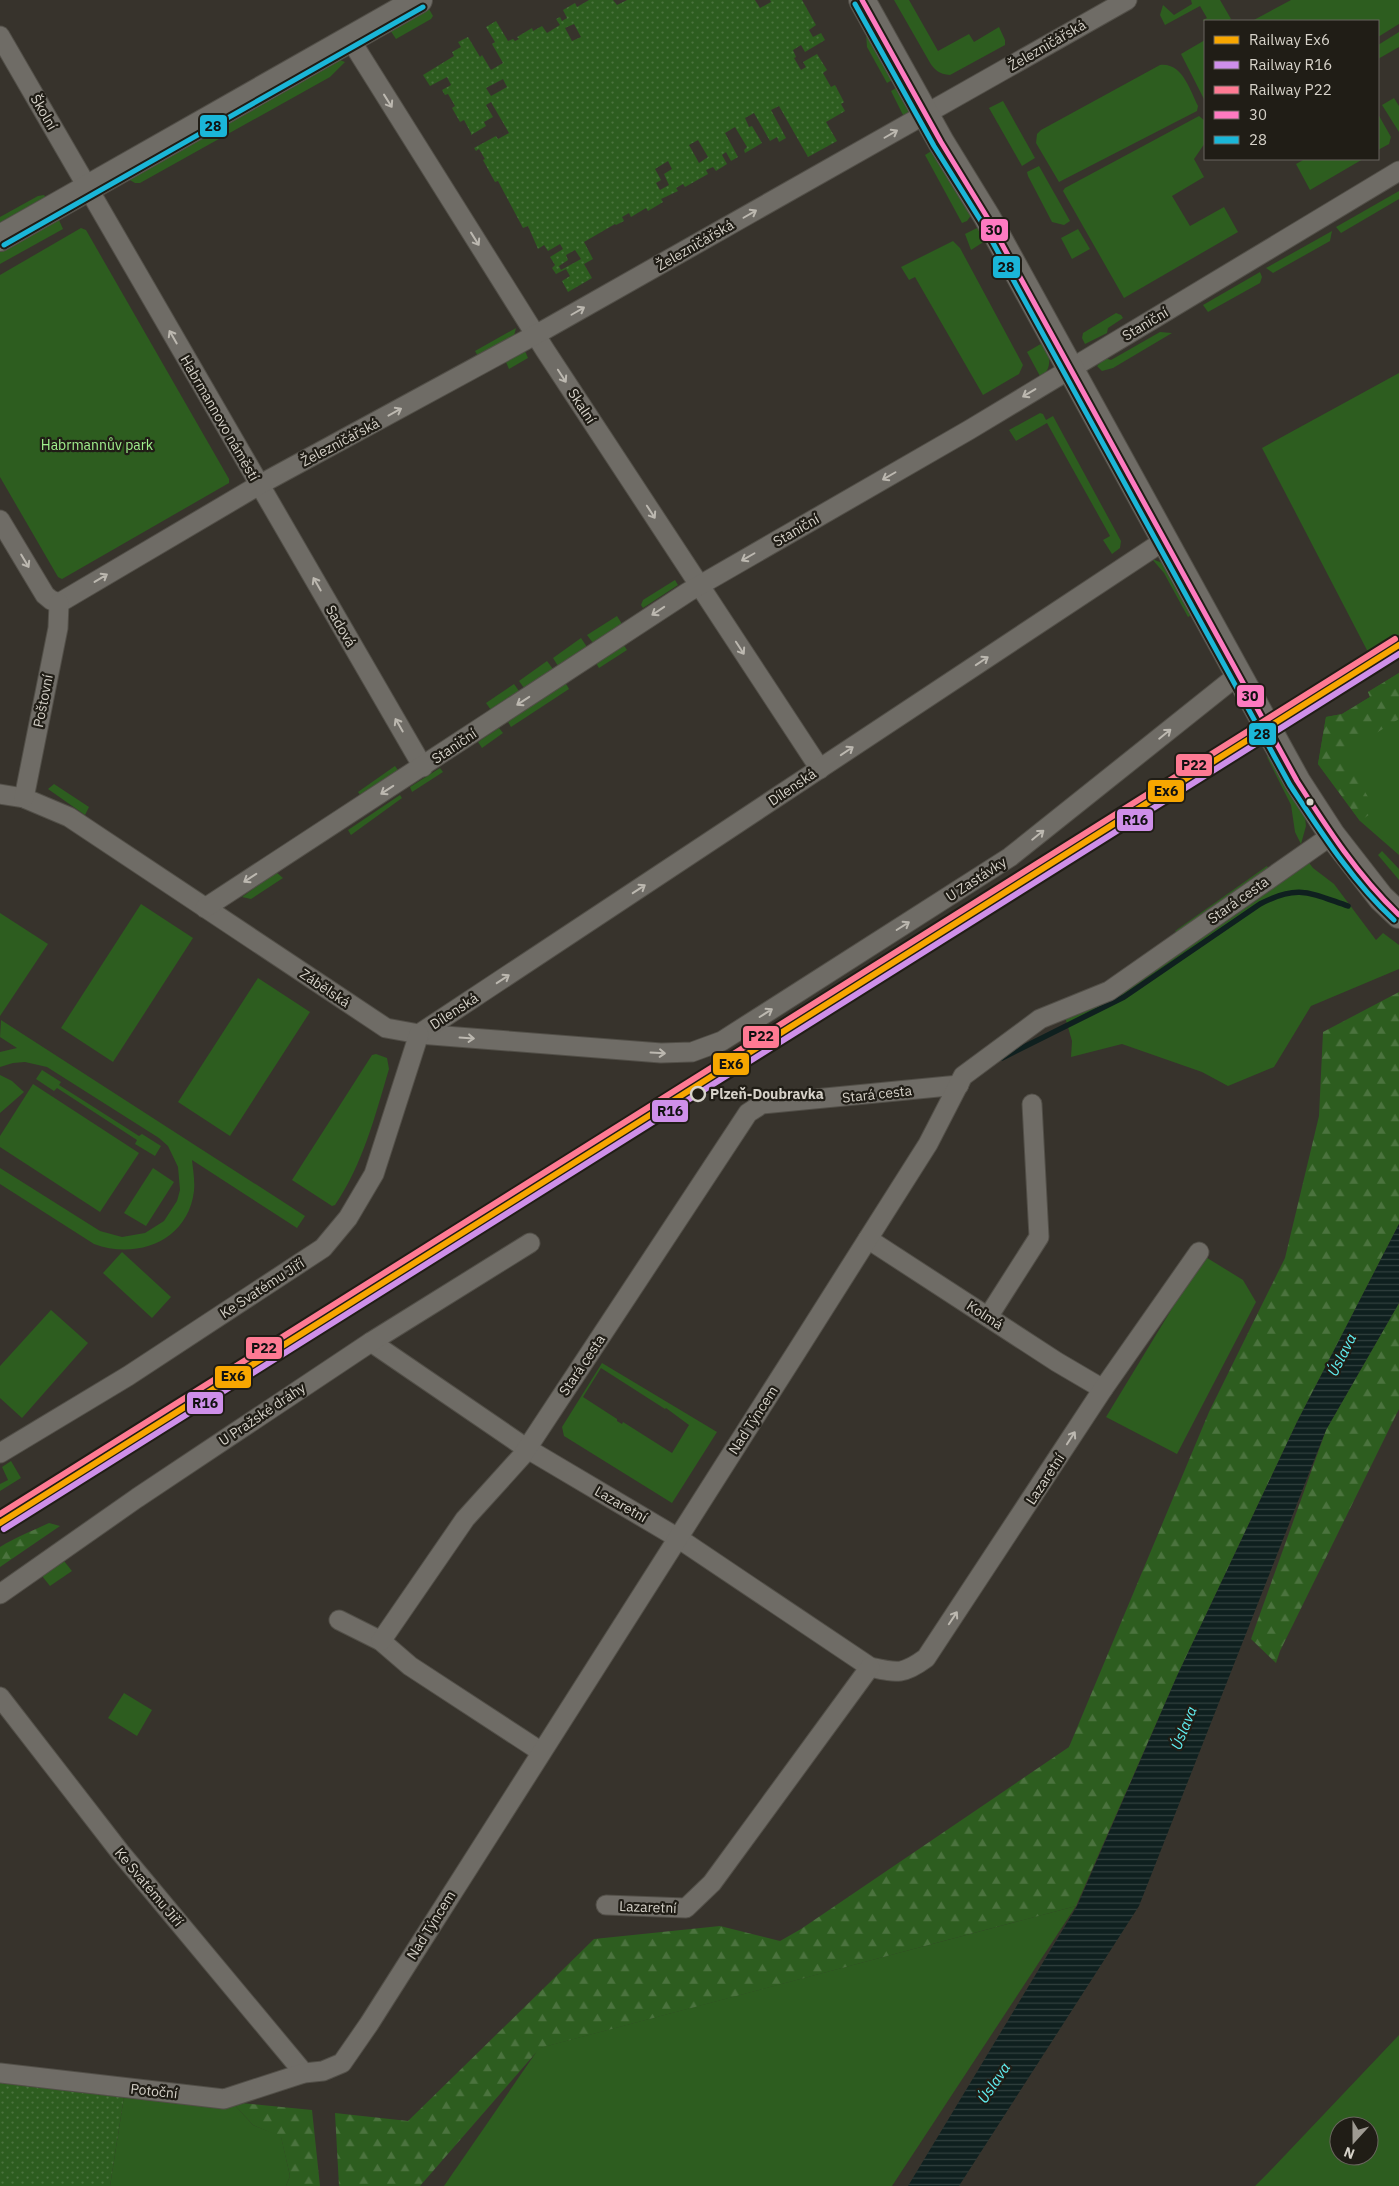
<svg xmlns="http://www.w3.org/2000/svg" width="1399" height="2186" font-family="'IBM Plex Sans',sans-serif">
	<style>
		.green { fill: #2d5d1f; fill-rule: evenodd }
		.forest { fill: url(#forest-firs) }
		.garden { fill: url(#garden-dots); fill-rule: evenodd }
		.water { fill: url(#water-rules) }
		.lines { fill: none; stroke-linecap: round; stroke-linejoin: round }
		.stream { stroke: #0f201f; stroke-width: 5.5 }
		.street-casing { stroke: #524f48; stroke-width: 21 }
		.secondary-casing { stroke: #524f48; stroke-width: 28 }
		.street { stroke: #6f6c66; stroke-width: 19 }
		.secondary { stroke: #6f6c66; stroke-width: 26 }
		.bus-1-casing { stroke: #201d16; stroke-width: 9 }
		.bus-2-casing { stroke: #201d16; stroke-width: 9 }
		.bus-1 { stroke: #fe7ac1; stroke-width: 5 }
		.bus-2 { stroke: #1ab6d8; stroke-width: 5 }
		.rail-1-casing { stroke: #201d16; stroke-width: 10 }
		.rail-2-casing { stroke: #201d16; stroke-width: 10 }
		.rail-3-casing { stroke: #201d16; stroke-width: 10 }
		.rail-1 { stroke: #f7a600; stroke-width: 6 }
		.rail-2 { stroke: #ce8fe9; stroke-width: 6 }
		.rail-3 { stroke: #fe7a93; stroke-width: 6 }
		.oneway { stroke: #bcb8b0 }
		.bus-dot { fill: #d6d2c9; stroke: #201d16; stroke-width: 2 }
		.stop-dot { fill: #201d16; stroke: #d6d2c9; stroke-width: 2.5 }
		.labels { text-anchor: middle; stroke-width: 4.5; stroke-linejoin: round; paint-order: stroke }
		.street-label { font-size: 14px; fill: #d6d2c9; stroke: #201d16 }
		.park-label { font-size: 14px; fill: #a0ef8d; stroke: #201d16 }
		.stop-label { font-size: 14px; font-weight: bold; fill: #d6d2c9; stroke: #201d16; text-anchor: start }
		.water-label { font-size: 15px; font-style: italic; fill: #61f0f3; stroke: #201d16 }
		.line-badge { stroke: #201d16; stroke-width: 2 }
		.pale-badge-label { font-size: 14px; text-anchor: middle; font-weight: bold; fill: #111 }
	</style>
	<defs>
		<pattern id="forest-firs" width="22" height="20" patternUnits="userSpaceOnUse" patternTransform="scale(1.25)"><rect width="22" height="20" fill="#2d5d1f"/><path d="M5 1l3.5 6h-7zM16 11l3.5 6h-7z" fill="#4b733e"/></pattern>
		<pattern id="garden-dots" width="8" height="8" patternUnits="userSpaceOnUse" patternTransform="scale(1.25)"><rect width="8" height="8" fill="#2d5d1f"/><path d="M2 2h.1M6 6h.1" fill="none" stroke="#4b733e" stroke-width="1.8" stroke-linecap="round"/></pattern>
		<pattern id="water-rules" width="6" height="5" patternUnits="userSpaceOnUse" patternTransform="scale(1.25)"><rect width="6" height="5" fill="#0f201f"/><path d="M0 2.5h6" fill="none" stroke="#31403e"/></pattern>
	</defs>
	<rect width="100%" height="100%" fill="#37332c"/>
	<g class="green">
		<path d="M894 0H909L938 51 969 34 974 42 999 27 1005 40V45L950 75C939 74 934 70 929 61Z"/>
		<path d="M1191 0H1220L1231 19 1227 21H1205V23L1203 20 1207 18 1200 6 1165 25 1160 15 1163 5 1174 15 1192 4Z"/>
		<path d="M1291 0H1399V24L1378 37V21H1252Z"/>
		<path d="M429 9 433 16 431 19 396 39 390 30Z"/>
		<path d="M1399 32V47L1378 59V45Z"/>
		<path d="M866 34 892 80 887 83 867 47Z"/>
		<path d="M1205 40V101L1181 54Z"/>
		<path d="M340 60 345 62 330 77 140 183H135L128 179Z"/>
		<path d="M1160 65C1182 62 1190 90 1198 106L1197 111 1059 182 1036 143 1037 134 1041 130Z"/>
		<path d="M896 88 910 114 907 123 891 91Z"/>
		<path d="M1394 98 1399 106V132L1382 105Z"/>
		<path d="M1003 101 1035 158 1022 166 989 108Z"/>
		<path d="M1378 114 1391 137 1389 144 1378 150Z"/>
		<path d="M1199 116 1205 121V143L1194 159 1204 177 1172 196 1190 226 1224 207 1238 232 1124 298 1063 191 1065 188Z"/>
		<path d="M933 150 972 214 967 221 962 223 925 155Z"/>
		<path d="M1305 159H1363L1310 190 1296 164Z"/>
		<path d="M1039 166 1070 221 1064 225 1052 222 1028 176 1027 172Z"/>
		<path d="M1399 191V199L1341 233 1336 227Z"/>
		<path d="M44 195 46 198 0 224V217L38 196Z"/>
		<path d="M58 218 63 229 0 264V251Z"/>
		<path d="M81 228 86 230 229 479V483L62 579 58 577 0 477V275Z"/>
		<path d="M977 228 980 230 985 241 971 250 965 234Z"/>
		<path d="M1078 229 1090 249 1072 259 1061 238Z"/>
		<path d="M1332 231 1330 241 1273 273 1266 268Z"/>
		<path d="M953 241 960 248 1023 365 1019 374 983 395 915 277 909 280 901 267Z"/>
		<path d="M1260 272 1262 277 1260 283 1208 312 1203 305Z"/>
		<path d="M1116 313 1121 315 1123 318 1108 328 1107 333 1085 344 1082 338 1083 333Z"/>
		<path d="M516 328 514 336 479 358 475 351Z"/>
		<path d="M1160 332 1172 333 1113 368 1102 371 1097 366 1105 358 1111 360Z"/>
		<path d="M1044 342C1050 355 1053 367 1041 378L1027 352Z"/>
		<path d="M525 351 528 358 509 369 506 362Z"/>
		<path d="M1399 373V635L1369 654 1262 448Z"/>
		<path d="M1040 413 1043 414 1046 420 1053 416 1121 541 1120 548 1112 554 1103 540 1110 536 1047 423 1016 441 1009 430Z"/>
		<path d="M1152 559 1165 564 1193 614 1188 617 1164 573Z"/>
		<path d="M675 580 678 585 643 608 641 605 643 600Z"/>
		<path d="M617 616 622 624 593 643 587 635Z"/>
		<path d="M581 638 587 647 558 666 553 658Z"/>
		<path d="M623 644 627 650 599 668 596 663Z"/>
		<path d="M547 661 553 669 524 688 519 681Z"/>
		<path d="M1399 673V855L1360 821 1318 764 1326 717 1342 714 1370 697 1368 692Z"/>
		<path d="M565 682 569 689 511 727 508 722Z"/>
		<path d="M514 684 519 691 491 710 486 703Z"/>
		<path d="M499 728 503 733 482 748 478 742Z"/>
		<path d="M1271 754 1305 817 1306 826 1301 844 1295 832 1291 805 1267 757Z"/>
		<path d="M395 766 400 773 363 799 358 792Z"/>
		<path d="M440 768 443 772 412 792 410 787Z"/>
		<path d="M54 784 89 807 85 815 48 789Z"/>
		<path d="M400 795 402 798 351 835 348 830Z"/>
		<path d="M1382 851 1399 869V880L1378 855Z"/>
		<path d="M1304 856 1313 868 1334 884 1376 940 1383 933 1399 945V969L1311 1006 1274 1067 1228 1086 1202 1072 1122 1044 1071 1057 1072 1041 1063 1010Z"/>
		<path d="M1267 866 1268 868 1177 933 1175 931Z"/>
		<path d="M276 872 283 878 251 899 242 897Z"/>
		<path d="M141 904 193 938 113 1062 61 1028Z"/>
		<path d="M0 913 48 944 0 1016Z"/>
		<path d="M258 978 310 1012 230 1136 178 1102Z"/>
		<path d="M1 1020 305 1216 297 1228 192 1160C193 1170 195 1180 194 1191 188 1241 137 1260 94 1244L0 1184V1168L100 1231 122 1237 145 1233 164 1221 177 1201 180 1190 178 1167 168 1146 159 1138 47 1067 25 1062 13 1063 0 1067V1052L17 1048 0 1037Z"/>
		<path d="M376 1054 387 1058 389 1069C375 1116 363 1164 335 1205L332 1206 292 1180 372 1055Z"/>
		<path d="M42 1070 61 1082 59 1085 139 1136 142 1134 161 1146 155 1156 135 1144 137 1140 57 1088 54 1091 36 1079Z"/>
		<path d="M0 1075 12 1081 24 1092 0 1113Z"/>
		<path d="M33 1084 139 1153 100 1212 0 1147V1136Z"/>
		<path d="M153 1168 174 1182 146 1226 124 1213Z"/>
		<path d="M122 1252 171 1297 152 1318 103 1273Z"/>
		<path d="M1204 1256 1243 1280 1256 1302 1177 1454 1106 1417Z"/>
		<path d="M51 1310 88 1343 22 1418 0 1398V1366Z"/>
		<path d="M602 1363 717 1432 672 1503 564 1436 562 1427ZM601 1368 665 1409 666 1408 689 1425 672 1453 623 1422 622 1424 617 1421V1419L583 1397Z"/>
		<path d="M11 1461 21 1478 0 1491V1484L8 1480 2 1467Z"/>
		<path d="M64 1561 72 1571 50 1586 42 1576Z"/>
		<path d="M124 1693 152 1710 137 1736 108 1718Z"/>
		<path d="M1076 1906 892 2186H444L539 2048Z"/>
		<path d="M1399 2035V2186H1255L1269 2172ZM1339 2126H1369V2156H1339Z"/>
		<path d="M125 2090 232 2102 253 2125 281 2136 290 2176 286 2186H110Z"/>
	</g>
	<g class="forest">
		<path d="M1399 673V719L1342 754 1376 810 1360 821 1318 764 1326 717 1342 714 1370 697 1368 692Z"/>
		<path d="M1399 992V1224L1297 1422 1177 1676 1076 1906 540 2048 420 2186H339L335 2113 408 2121 594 1939 720 1926 780 1941 801 1929 1069 1747 1209 1412 1285 1258 1319 1116 1323 1032Z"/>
		<path d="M1399 1303V1409L1280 1651 1276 1663 1251 1639 1326 1430Z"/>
		<path d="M49 1523 60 1526 0 1567V1547C16 1537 32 1531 49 1523Z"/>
		<path d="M232 2102 312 2110 320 2186H286L290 2176 281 2137 253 2125Z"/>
	</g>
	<g class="garden">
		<path d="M589 0H613L617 5 627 0H755L760 8 771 2 770 0H802L816 25 809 30 813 37 821 33 825 40 805 52 801 45 793 50 796 57 794 58 801 70 806 67 803 62 817 54 827 70 823 73 831 87 835 85 844 102 841 104 845 111 826 122 837 141 808 157 779 106 771 110 786 138 779 142 777 137 770 141 754 113 745 118 749 127 752 126 762 143 745 153 744 150 747 147 735 127 725 133 738 157 731 161 726 152 722 155 727 164 716 171 713 167 706 170 708 174 685 187 683 184 676 188 678 191 661 199 663 202 648 211 646 208 631 217 629 213 622 217 624 221 616 225 615 224 584 242 593 259 584 264 592 278 568 292 562 281 570 276 566 269 556 274 552 268 555 265 550 257 563 249 560 244 548 251 544 245 538 249 528 226 523 228 498 181 495 182 483 160 485 159 479 149 476 151 474 148 496 136 498 139 509 133 491 102 486 105 493 117 484 122 486 126 471 135V133L464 120 460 122 452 108 455 106 448 94 445 95 442 90 451 85 447 77 430 86 423 75 454 56 452 52 461 47 458 42 468 37 480 57 482 55 491 70 503 63 492 44 495 42 486 27 496 21 508 41 513 39 515 41 519 39 517 37 532 28 533 31 542 26 547 33 560 25 556 19 560 17 562 21 567 18 563 10 575 3 577 7ZM574 24 581 37 572 41 565 28ZM503 79 507 87 491 96 486 88ZM698 140 708 157 699 163 689 145ZM668 161 672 169 664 174 669 185 660 190 656 183 661 180 655 169ZM575 250 581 259 561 270 559 266 568 260 566 255Z"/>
		<path d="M0 2077 125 2090 110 2186H0Z"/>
	</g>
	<path class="water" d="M1399 1224V1303L1326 1430 1139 1906 959 2186H908L1077 1906 1177 1676 1297 1422Z"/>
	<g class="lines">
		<path class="stream" d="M1002 1058 1124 997 1260 904C1298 884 1310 893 1348 906"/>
		<g class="street-casing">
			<g id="street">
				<path d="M0 36 423 767"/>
				<path d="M350 39 545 350 820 769"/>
				<path d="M0 520 45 595 51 600 59 603 259 485 546 329 1127 0"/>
				<path d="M0 794 24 798 69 817 386 1028 419 1034 661 1053 692 1052 722 1041 1010 857 1238 675"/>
				<path d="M24 798 58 628 59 603"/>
				<path d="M205 908 688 592 969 430 1399 171"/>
				<path d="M419 1034 1165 540"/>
				<path d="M868 1239 1057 1362 1103 1389"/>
				<path d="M988 1317 1039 1237 1032 1104"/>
				<path d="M371 1342 526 1448 678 1538 870 1667C897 1673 903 1675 926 1658L1103 1389 1199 1252"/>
				<path d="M0 1453 128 1376 323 1248 348 1218 374 1174 419 1034"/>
				<path d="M0 1594 137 1498 371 1342 530 1243"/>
				<path d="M339 1620 381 1641 410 1666 540 1751"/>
				<path d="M381 1641 465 1519 522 1456 748 1113 762 1104 959 1085"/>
				<path d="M0 1697 120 1852 304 2073"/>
				<path d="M606 1905 686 1908 712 1883 870 1667"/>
				<path d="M0 2073 224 2099 304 2073 323 2071 342 2063 369 2024C554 1729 743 1438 928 1144L963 1076 1040 1019 1109 991 1332 835"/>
			</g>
		</g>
		<g class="secondary-casing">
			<g id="secondary">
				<path d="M862 0 941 142 987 217 1297 781 1332 835 1381 898 1399 915"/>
				<path d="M0 238 419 0"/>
			</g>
		</g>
		<use href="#street" class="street"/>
		<use href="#secondary" class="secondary"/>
		<g class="bus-1-casing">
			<path id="bus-1" d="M862 0 941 142 987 217 1297 781C1327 828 1358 876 1399 915"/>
		</g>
		<g class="bus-2-casing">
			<g id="bus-2">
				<path d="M855 4 934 146 981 221 1290 785C1321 832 1352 881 1394 920"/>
				<path d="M4 245 423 7"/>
			</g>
		</g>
		<use href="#bus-1" class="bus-1"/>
		<use href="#bus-2" class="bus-2"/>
		<g class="rail-1-casing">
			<path id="rail-1" d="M0 1523 1399 645"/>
		</g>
		<g class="rail-2-casing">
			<path id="rail-2" d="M4 1529 1399 654"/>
		</g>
		<g class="rail-3-casing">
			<path id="rail-3" d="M0 1514 1395 639"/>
		</g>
		<use href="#rail-1" class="rail-1"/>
		<use href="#rail-2" class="rail-2"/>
		<use href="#rail-3" class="rail-3"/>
	</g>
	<defs><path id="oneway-shaft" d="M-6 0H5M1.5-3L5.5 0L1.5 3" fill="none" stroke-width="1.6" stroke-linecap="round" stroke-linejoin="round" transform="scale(1.25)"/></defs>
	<g class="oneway">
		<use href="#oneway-shaft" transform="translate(388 101) rotate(58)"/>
		<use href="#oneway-shaft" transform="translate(891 134) rotate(-30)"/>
		<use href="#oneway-shaft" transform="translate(750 214) rotate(-30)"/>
		<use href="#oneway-shaft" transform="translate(475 239) rotate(58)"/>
		<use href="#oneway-shaft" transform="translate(578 311) rotate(-30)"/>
		<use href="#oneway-shaft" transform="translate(173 337) rotate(-120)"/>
		<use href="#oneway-shaft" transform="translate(562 376) rotate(57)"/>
		<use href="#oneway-shaft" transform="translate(1029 393) rotate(149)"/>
		<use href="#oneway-shaft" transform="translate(395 412) rotate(-29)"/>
		<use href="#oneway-shaft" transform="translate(889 476) rotate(150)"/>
		<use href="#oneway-shaft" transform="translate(651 512) rotate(57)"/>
		<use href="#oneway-shaft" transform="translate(748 557) rotate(150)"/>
		<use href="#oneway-shaft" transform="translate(25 561) rotate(59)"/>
		<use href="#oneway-shaft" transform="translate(101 578) rotate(-31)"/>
		<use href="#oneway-shaft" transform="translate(317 584) rotate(-120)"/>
		<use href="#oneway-shaft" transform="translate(658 611) rotate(146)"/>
		<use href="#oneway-shaft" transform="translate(740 648) rotate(57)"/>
		<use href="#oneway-shaft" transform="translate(982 661) rotate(-34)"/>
		<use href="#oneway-shaft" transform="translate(523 701) rotate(147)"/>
		<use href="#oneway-shaft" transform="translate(399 725) rotate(-120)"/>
		<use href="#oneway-shaft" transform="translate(1165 734) rotate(-39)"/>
		<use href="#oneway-shaft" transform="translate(847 751) rotate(-34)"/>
		<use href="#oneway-shaft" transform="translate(387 790) rotate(147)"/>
		<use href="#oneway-shaft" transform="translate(1038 835) rotate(-39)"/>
		<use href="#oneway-shaft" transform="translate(250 878) rotate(147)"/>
		<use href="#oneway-shaft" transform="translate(639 889) rotate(-33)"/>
		<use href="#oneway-shaft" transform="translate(903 926) rotate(-32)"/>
		<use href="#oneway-shaft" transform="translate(503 979) rotate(-33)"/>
		<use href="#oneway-shaft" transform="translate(766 1013) rotate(-32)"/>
		<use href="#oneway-shaft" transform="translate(467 1038) rotate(4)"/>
		<use href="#oneway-shaft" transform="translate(658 1053) rotate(3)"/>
		<use href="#oneway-shaft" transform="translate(1071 1438) rotate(-57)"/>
		<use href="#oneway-shaft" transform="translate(953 1618) rotate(-56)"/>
	</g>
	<circle class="bus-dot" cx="1310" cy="802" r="4.5"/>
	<circle class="stop-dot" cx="698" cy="1094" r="7"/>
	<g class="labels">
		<g class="street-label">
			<text transform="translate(1047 45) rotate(-30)" y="5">Železničářská</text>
			<text transform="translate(44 112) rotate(60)" y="5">Školní</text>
			<text transform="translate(695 245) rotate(-30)" y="5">Železničářská</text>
			<text transform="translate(1145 324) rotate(-31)" y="5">Staniční</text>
			<text transform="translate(582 406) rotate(57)" y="5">Skalní</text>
			<text transform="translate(220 418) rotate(60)" y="5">Habrmannovo náměstí</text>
			<text transform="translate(340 442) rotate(-28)" y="5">Železničářská</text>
			<text transform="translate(796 530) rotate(-30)" y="5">Staniční</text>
			<text transform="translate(341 626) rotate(60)" y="5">Sadová</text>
			<text transform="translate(43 701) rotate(-79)" y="5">Poštovní</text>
			<text transform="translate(454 746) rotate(-34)" y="5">Staniční</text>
			<text transform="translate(792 787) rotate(-34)" y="5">Dílenská</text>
			<text transform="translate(976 879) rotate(-33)" y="5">U Zastávky</text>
			<text transform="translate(1238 900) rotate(-35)" y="5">Stará cesta</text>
			<text transform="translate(325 988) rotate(34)" y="5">Zábělská</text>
			<text transform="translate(454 1011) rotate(-33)" y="5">Dílenská</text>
			<text transform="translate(877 1094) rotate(-6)" y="5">Stará cesta</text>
			<text transform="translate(262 1288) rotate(-33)" y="5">Ke Svatému Jiří</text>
			<text transform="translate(985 1315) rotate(33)" y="5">Kolmá</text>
			<text transform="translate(582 1365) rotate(-56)" y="5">Stará cesta</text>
			<text transform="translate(262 1414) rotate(-34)" y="5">U Pražské dráhy</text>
			<text transform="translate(753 1420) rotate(-57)" y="5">Nad Týncem</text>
			<text transform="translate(1045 1479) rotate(-57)" y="5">Lazaretní</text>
			<text transform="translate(621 1504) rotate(30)" y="5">Lazaretní</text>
			<text transform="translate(149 1887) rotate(50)" y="5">Ke Svatému Jiří</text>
			<text transform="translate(648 1907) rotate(2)" y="5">Lazaretní</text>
			<text transform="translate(431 1925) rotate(-58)" y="5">Nad Týncem</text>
			<text transform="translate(154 2091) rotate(6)" y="5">Potoční</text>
		</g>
		<g class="park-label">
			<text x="97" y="450">Habrmannův park</text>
		</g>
		<g class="stop-label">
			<text x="710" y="1099">Plzeň-Doubravka</text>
		</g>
		<g class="water-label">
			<text transform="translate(1342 1355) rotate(-63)" y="5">Úslava</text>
			<text transform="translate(1184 1728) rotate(-68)" y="5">Úslava</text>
			<text transform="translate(994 2083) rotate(-56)" y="5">Úslava</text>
		</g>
	</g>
	<g class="line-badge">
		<rect x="199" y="114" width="29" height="24" rx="5" fill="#1ab6d8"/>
		<rect x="980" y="218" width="29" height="24" rx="5" fill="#fe7ac1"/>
		<rect x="992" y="255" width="29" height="24" rx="5" fill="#1ab6d8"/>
		<rect x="1236" y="684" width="29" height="24" rx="5" fill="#fe7ac1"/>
		<rect x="1248" y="722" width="29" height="24" rx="5" fill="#1ab6d8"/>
		<rect x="1175" y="753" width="38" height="24" rx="5" fill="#fe7a93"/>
		<rect x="1147" y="779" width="38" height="24" rx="5" fill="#f7a600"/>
		<rect x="1116" y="808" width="38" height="24" rx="5" fill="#ce8fe9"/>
		<rect x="742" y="1025" width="38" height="24" rx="5" fill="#fe7a93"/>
		<rect x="712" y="1052" width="38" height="24" rx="5" fill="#f7a600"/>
		<rect x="651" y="1099" width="38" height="24" rx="5" fill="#ce8fe9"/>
		<rect x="245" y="1336" width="38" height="24" rx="5" fill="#fe7a93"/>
		<rect x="214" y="1365" width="38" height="24" rx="5" fill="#f7a600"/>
		<rect x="186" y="1391" width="38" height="24" rx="5" fill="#ce8fe9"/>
	</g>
	<g class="pale-badge-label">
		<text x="213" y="131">28</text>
		<text x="994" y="235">30</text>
		<text x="1006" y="272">28</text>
		<text x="1250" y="701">30</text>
		<text x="1262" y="739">28</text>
		<text x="1194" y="770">P22</text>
		<text x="1166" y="796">Ex6</text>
		<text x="1135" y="825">R16</text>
		<text x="761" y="1041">P22</text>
		<text x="731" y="1069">Ex6</text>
		<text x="670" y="1116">R16</text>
		<text x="264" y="1353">P22</text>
		<text x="233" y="1381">Ex6</text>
		<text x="205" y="1408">R16</text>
	</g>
	<rect x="1204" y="20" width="175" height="140" fill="#201d16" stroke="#69655e"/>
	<rect x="1214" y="36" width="25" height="8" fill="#f7a600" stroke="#69655e"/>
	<text x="1249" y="45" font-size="15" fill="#d6d2c9">Railway Ex6</text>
	<rect x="1214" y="61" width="25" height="8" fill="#ce8fe9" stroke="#69655e"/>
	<text x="1249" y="70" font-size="15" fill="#d6d2c9">Railway R16</text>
	<rect x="1214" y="86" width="25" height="8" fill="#fe7a93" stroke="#69655e"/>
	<text x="1249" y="95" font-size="15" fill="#d6d2c9">Railway P22</text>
	<rect x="1214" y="111" width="25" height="8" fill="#fe7ac1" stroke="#69655e"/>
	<text x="1249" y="120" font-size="15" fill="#d6d2c9">30</text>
	<rect x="1214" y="136" width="25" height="8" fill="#1ab6d8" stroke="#69655e"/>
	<text x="1249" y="145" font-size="15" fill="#d6d2c9">28</text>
	<g transform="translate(1354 2141) rotate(201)"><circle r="24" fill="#201d16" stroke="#69655e"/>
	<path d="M0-4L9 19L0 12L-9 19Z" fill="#9e9a92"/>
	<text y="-8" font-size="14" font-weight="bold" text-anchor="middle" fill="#d6d2c9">N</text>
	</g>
</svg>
